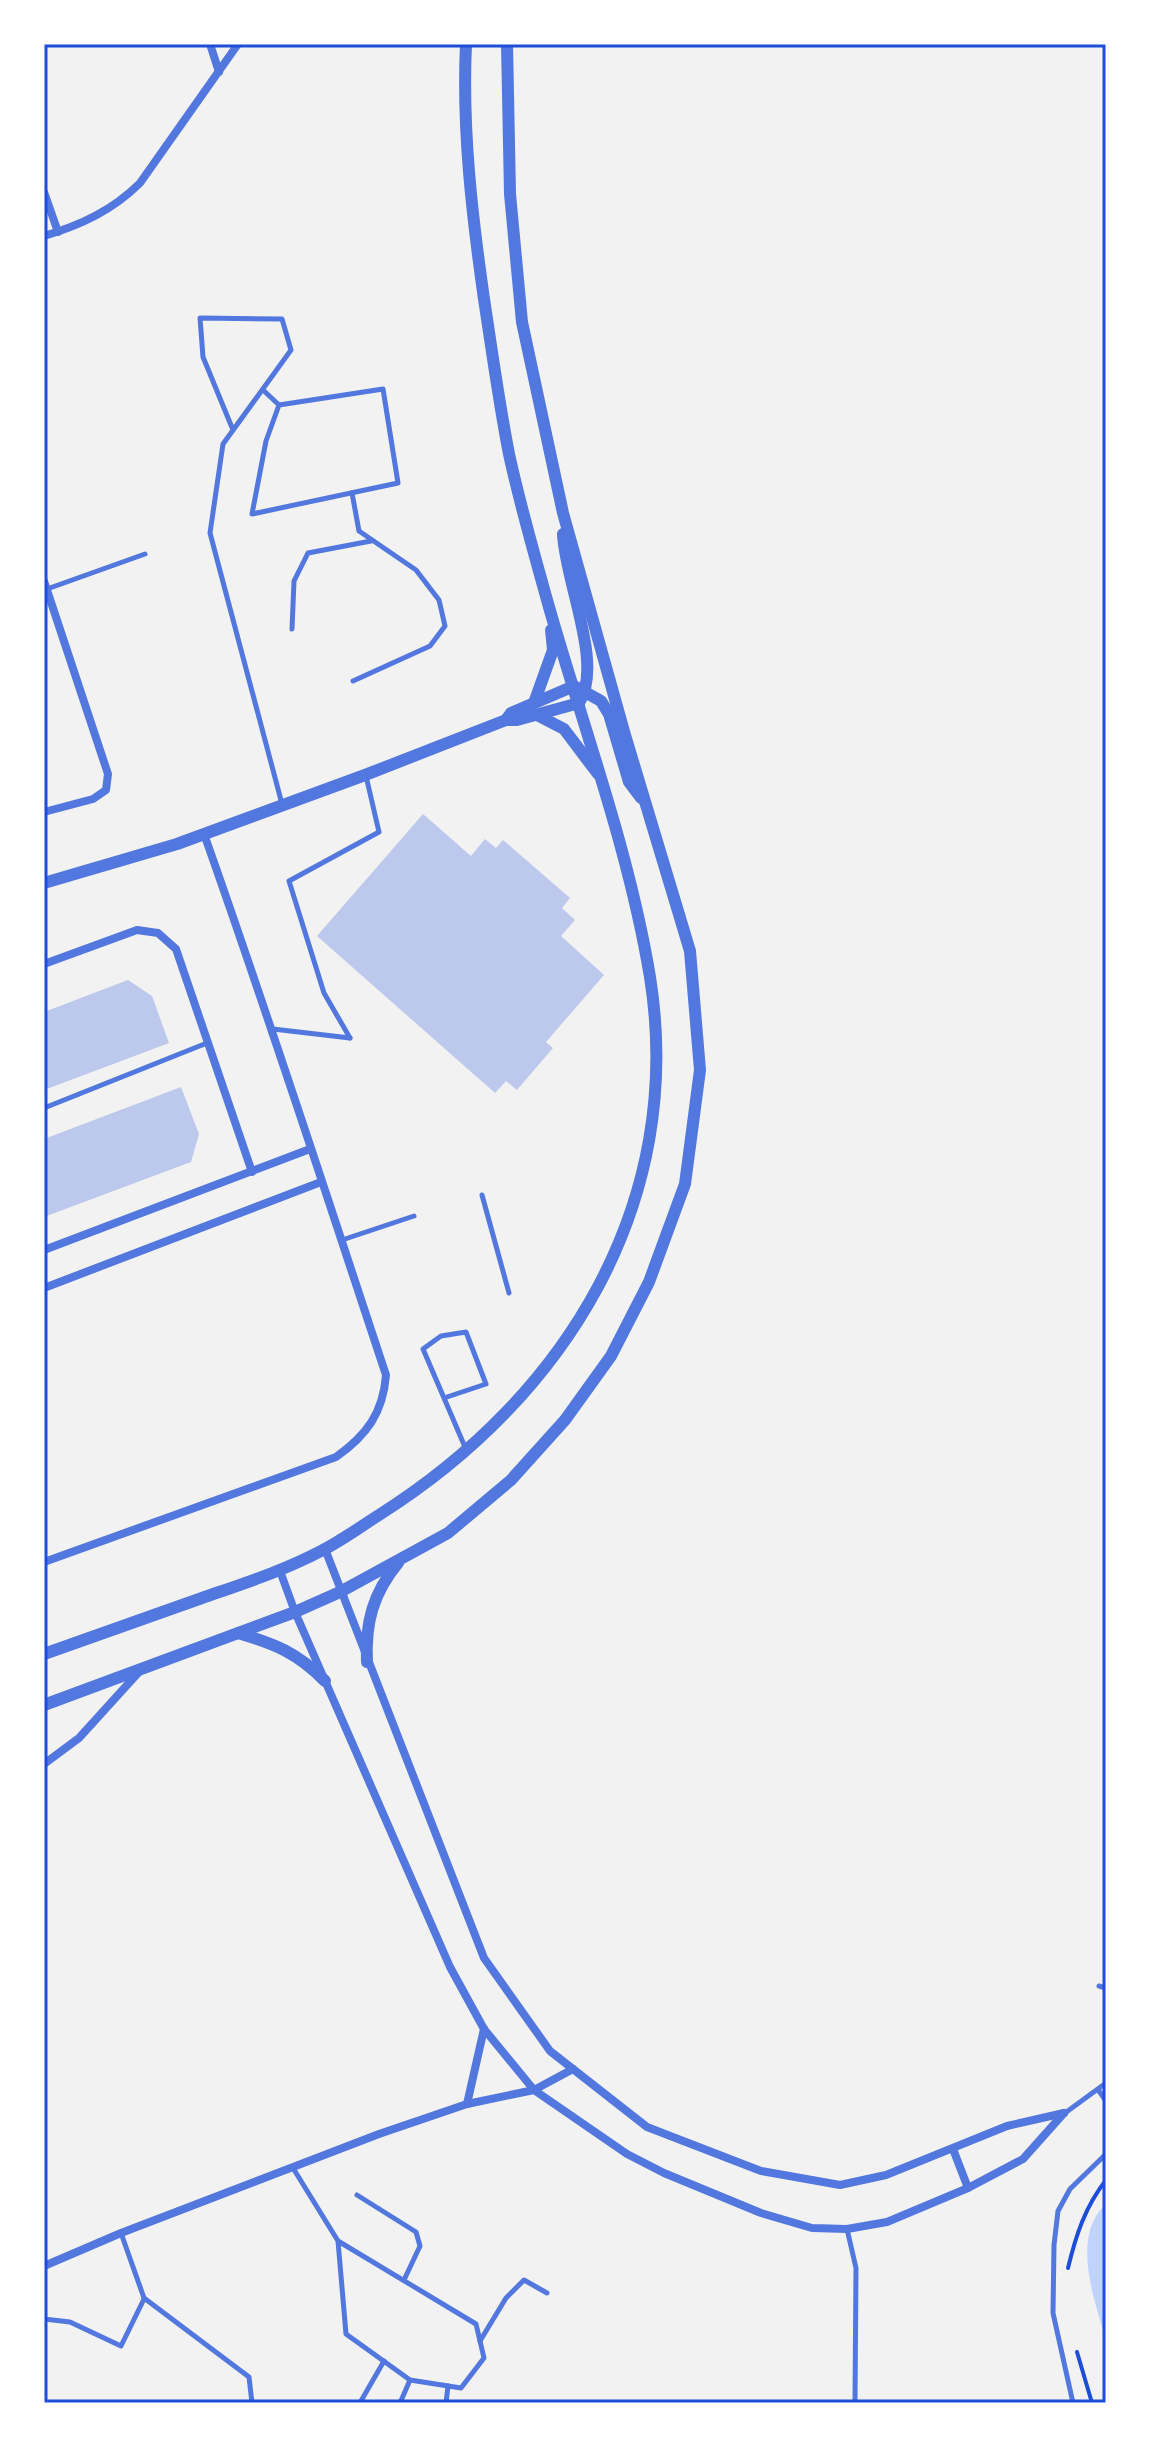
<svg xmlns="http://www.w3.org/2000/svg" width="1150" height="2447" font-family="Rubik,sans-serif">
	<style>
		.water { fill: #bfd3fe }
		.building { fill: #bdc9ec }
		.lines { fill: none; stroke-linecap: round; stroke-linejoin: round }
		.path { stroke: #1d4ed8; stroke-width: 4 }
		.service { stroke: #5277de; stroke-width: 5 }
		.minor { stroke: #5277de; stroke-width: 8 }
		.tertiary { stroke: #5277de; stroke-width: 12 }
		.neatline { fill: none; stroke: #1d4ed8; stroke-width: 3 }
	</style>
	<rect width="100%" height="100%" fill="#f2f2f2"/>
	<path class="water" d="M1106 2204V2340C1095 2302 1070 2236 1106 2204Z"/>
	<g class="building">
		<path d="M423 814 471 856 485 839 496 848 503 840 570 898 562 908 575 920 561 936 604 975 546 1042 553 1048 517 1090 506 1081 495 1093 317 936Z"/>
		<path d="M128 980 152 996 169 1043 44 1090V1012Z"/>
		<path d="M181 1087 199 1134 191 1162 44 1217V1139Z"/>
	</g>
	<g class="lines">
		<g class="path">
			<path d="M1068 2268C1076 2235 1085 2207 1106 2180"/>
			<path d="M1077 2352 1092 2403"/>
		</g>
		<g class="service">
			<path d="M263 390 279 405 266 441 252 514 398 483 383 389 279 405"/>
			<path d="M233 430 203 357 200 318 282 319 291 350 223 444 210 533 282 804"/>
			<path d="M352 493 359 531 416 570 439 600 445 626 430 646 353 681"/>
			<path d="M47 589 145 554"/>
			<path d="M292 629 294 581 308 553 371 541"/>
			<path d="M273 1029 350 1038"/>
			<path d="M350 1038 324 993 289 881 379 832 366 776"/>
			<path d="M44 1108 207 1043"/>
			<path d="M482 1195 509 1293"/>
			<path d="M342 1240 414 1216"/>
			<path d="M444 1398 486 1384 466 1332 441 1336 423 1349 465 1447"/>
			<path d="M1099 1986 1106 1988"/>
			<path d="M1099 2091 1106 2101"/>
			<path d="M1065 2113 1106 2083"/>
			<path d="M293 2168 338 2241 476 2324 484 2358 461 2388 410 2380 346 2334 338 2241"/>
			<path d="M357 2195 416 2232 420 2246 404 2280"/>
			<path d="M847 2229 856 2268 855 2403"/>
			<path d="M121 2233 144 2298 249 2377 252 2403"/>
			<path d="M44 2319 70 2322 121 2346 144 2299"/>
			<path d="M480 2341 506 2298 524 2280 547 2293"/>
			<path d="M361 2401 384 2361"/>
			<path d="M400 2403 410 2380"/>
			<path d="M446 2403 448 2386"/>
			<path d="M1073 2403 1053 2313 1054 2245 1058 2211 1070 2189 1106 2154"/>
		</g>
		<g class="minor">
			<path d="M210 44 219 72"/>
			<path d="M44 192 58 232"/>
			<path d="M44 236C81 225 113 210 140 183L238 44"/>
			<path d="M44 581 108 774 106 790 93 799 44 812"/>
			<path d="M44 964 137 930 158 933 176 949 252 1172"/>
			<path d="M44 1250 310 1149"/>
			<path d="M44 1288 321 1182"/>
			<path d="M325 1549 484 1958 550 2051 647 2127 761 2171 840 2185 886 2175 1007 2126 1064 2113"/>
			<path d="M44 1562 336 1457C367 1435 383 1413 386 1375 326 1194 268 1014 204 834"/>
			<path d="M280 1571 295 1612 450 1967 484 2029 534 2090 627 2154 664 2173 761 2213 812 2228 847 2229 887 2222 968 2188 1023 2159 1064 2113"/>
			<path d="M44 1764 79 1738 138 1673"/>
			<path d="M467 2104 484 2029"/>
			<path d="M953 2149 968 2188"/>
			<path d="M44 2266 121 2233 379 2134 467 2104 534 2090 573 2069"/>
		</g>
		<g class="tertiary">
			<path d="M534 703 553 650 551 630"/>
			<path d="M537 715 564 729 598 774"/>
			<path d="M506 720 511 713 574 686 601 701 609 714 629 782 641 798"/>
			<path d="M44 883 177 844 365 775 506 720H517L579 703C604 664 565 582 563 534"/>
			<path d="M238 1633C275 1644 298 1653 325 1681"/>
			<path d="M44 1654C97 1635 149 1617 202 1598 242 1584 283 1571 321 1551 341 1541 360 1527 379 1515 566 1397 686 1203 650 977 629 850 584 730 549 607 535 557 520 505 509 454 499 403 492 351 484 299 472 215 462 129 466 44"/>
			<path d="M367 1662C365 1623 373 1593 398 1563"/>
			<path d="M44 1705 295 1612 340 1592 448 1533 511 1480 565 1420 611 1356 649 1282 685 1184 700 1070 690 951 625 735 563 513 522 322 510 194 507 44"/>
		</g>
	</g>
	<rect width="1150" height="2447" fill="none" stroke="#ffffff" stroke-width="92"/>
	<rect x="46" y="46" width="1058" height="2355" class="neatline"/>
</svg>
